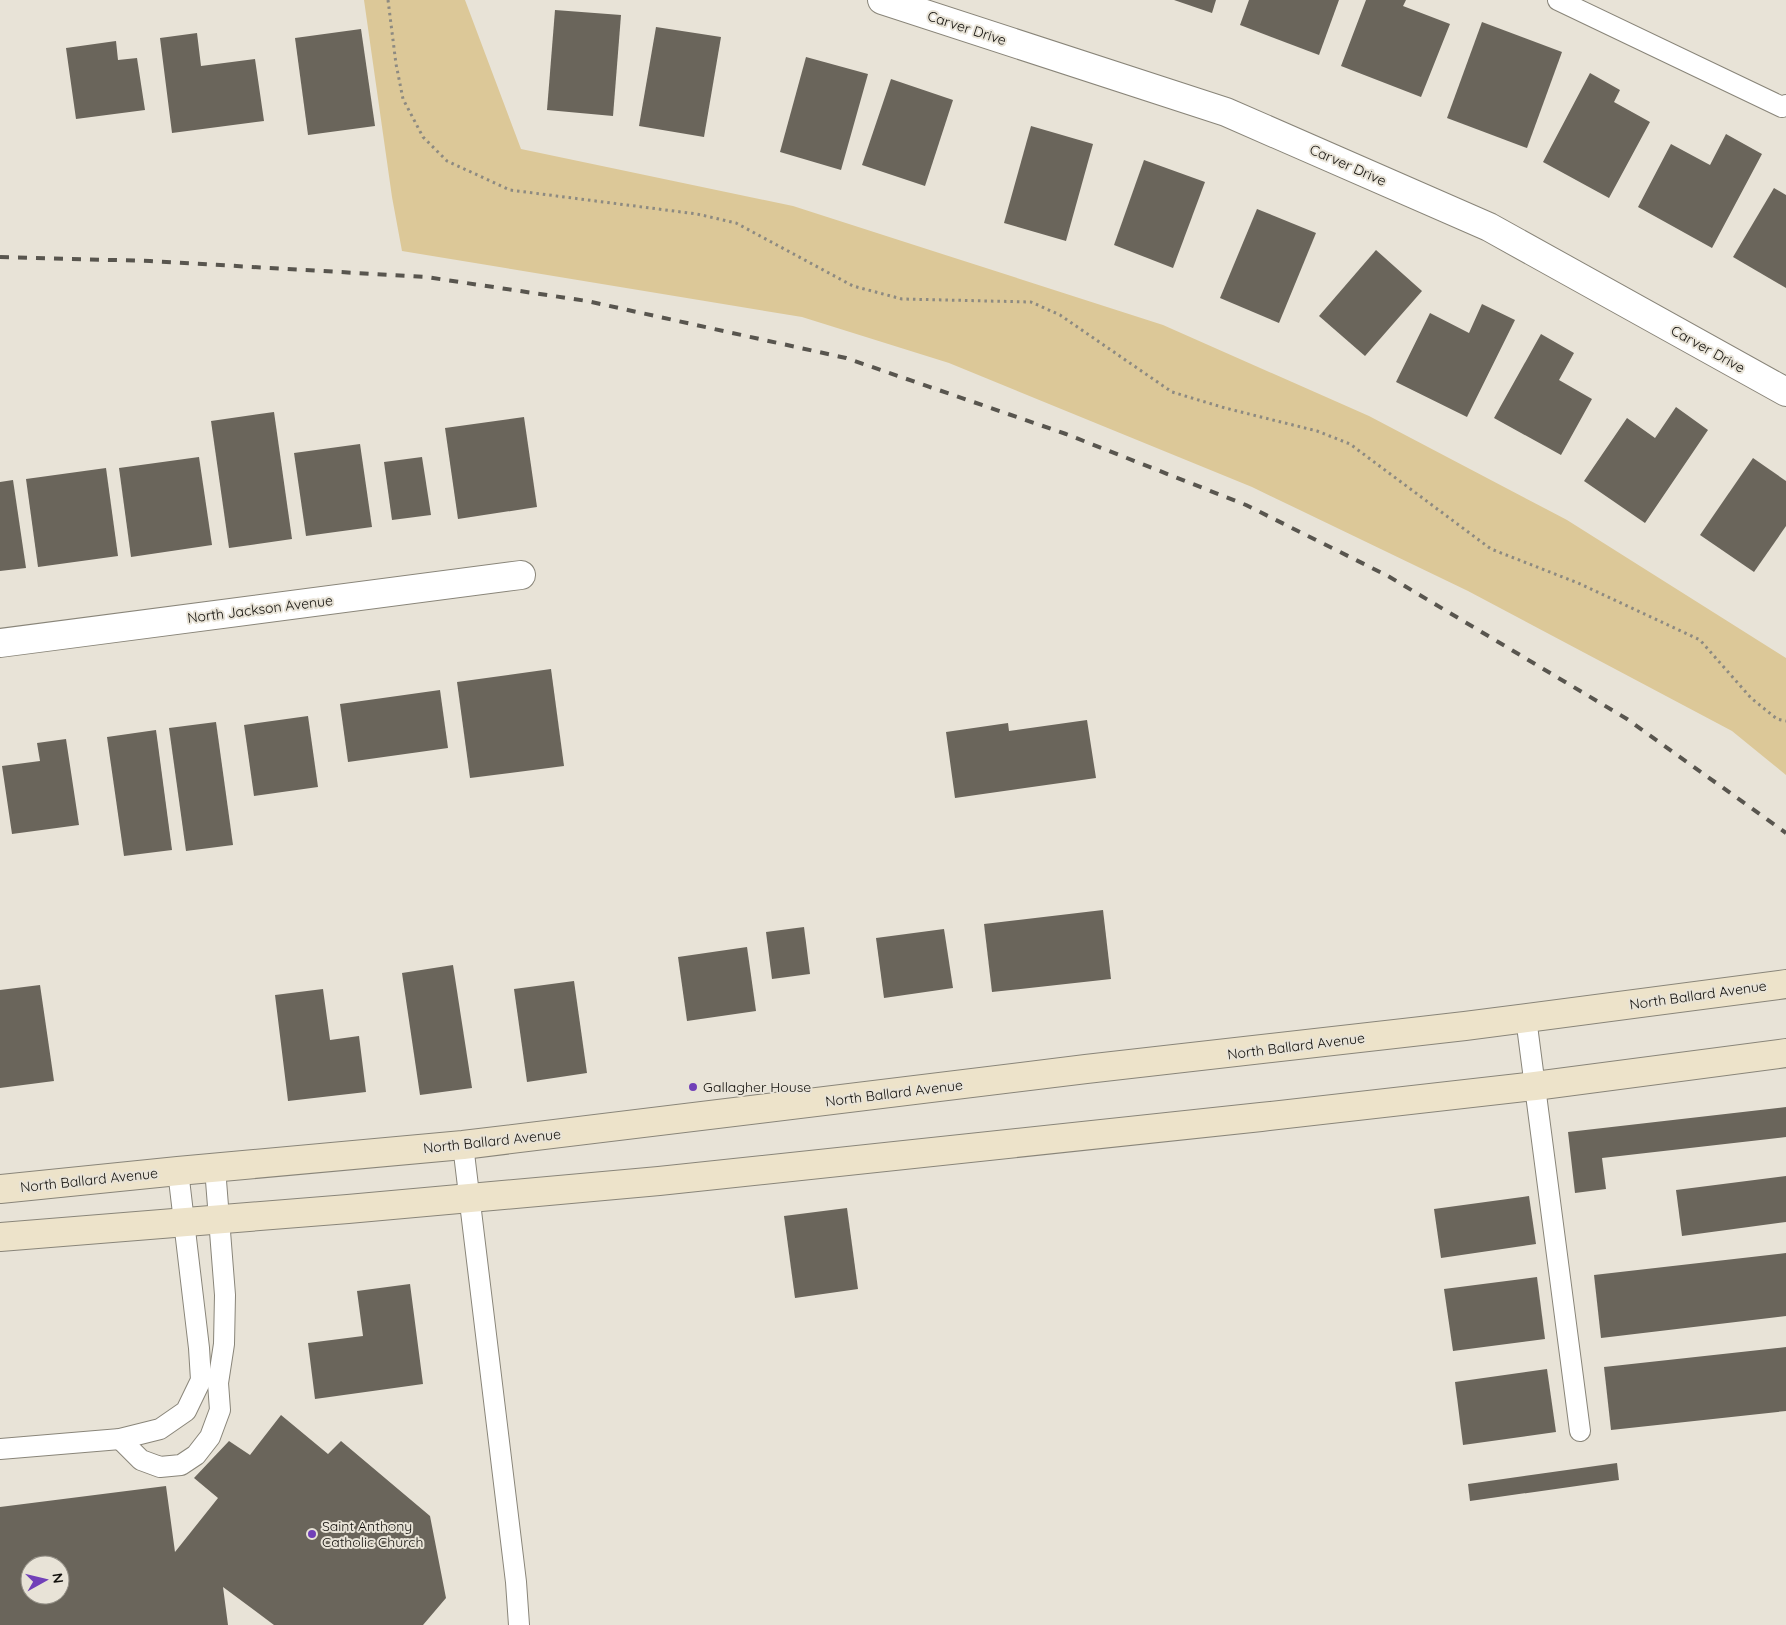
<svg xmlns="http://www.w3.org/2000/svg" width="1786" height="1625" font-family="Quicksand,sans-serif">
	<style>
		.green { fill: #dcc898 }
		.building { fill: #6a655b; fill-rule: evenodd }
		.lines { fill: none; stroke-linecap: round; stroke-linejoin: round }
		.service-casing { stroke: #898579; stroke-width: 22 }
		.minor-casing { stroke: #898579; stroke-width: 30 }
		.secondary-casing { stroke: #898579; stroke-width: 30 }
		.path { stroke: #8d8a81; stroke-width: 3; stroke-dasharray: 2.5 4; stroke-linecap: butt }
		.service { stroke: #fff; stroke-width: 20 }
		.minor { stroke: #fff; stroke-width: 28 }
		.secondary { stroke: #ede3ca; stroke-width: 28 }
		.rail { stroke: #58554e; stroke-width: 4; stroke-dasharray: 9 9; stroke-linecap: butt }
		.poi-dot { fill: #7140b8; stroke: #e8e3d7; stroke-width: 2 }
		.labels { text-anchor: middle; stroke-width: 4; stroke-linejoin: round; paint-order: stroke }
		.street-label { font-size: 14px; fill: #110f0b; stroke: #e8e3d7 }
		.poi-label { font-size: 14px; fill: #110f0b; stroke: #e8e3d7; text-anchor: start }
	</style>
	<rect width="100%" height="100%" fill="#e8e3d7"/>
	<path class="green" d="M364 0H465L521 149 793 206 1163 325 1369 416 1567 520 1786 658V775L1732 731 1468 591 1252 487 949 363 802 317 402 251 392 197Z"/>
	<g class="building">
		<path d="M1174 0H1216L1212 13Z"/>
		<path d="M1249 0H1339L1319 55 1240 25Z"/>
		<path d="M1366 0H1406L1403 6 1450 24 1421 97 1341 66Z"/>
		<path d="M555 10 621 15 613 116 547 110Z"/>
		<path d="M1482 22 1562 52 1527 148 1447 118Z"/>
		<path d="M656 27 721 37 704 137 639 126Z"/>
		<path d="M361 29 375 126 308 135 295 38Z"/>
		<path d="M197 33 201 66 255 59 264 121 172 133 160 38Z"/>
		<path d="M116 41 118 60 137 58 145 110 76 119 66 48Z"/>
		<path d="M806 57 868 74 841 170 780 152Z"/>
		<path d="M1590 73 1620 90 1614 102 1650 122 1609 198 1543 162Z"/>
		<path d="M891 79 953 100 925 186 862 165Z"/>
		<path d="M1031 126 1093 144 1066 241 1004 223Z"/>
		<path d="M1726 134 1762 154 1712 248 1638 207 1671 144 1710 165Z"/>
		<path d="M1144 160 1205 182 1173 268 1114 245Z"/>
		<path d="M1774 188 1786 195V288L1733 257Z"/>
		<path d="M1257 209 1316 233 1279 323 1220 298Z"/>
		<path d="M1376 250 1422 291 1365 356 1319 316Z"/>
		<path d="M1482 304 1515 320 1467 417 1396 382 1430 313 1469 333Z"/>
		<path d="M1541 334 1574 353 1559 380 1592 399 1561 455 1494 418Z"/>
		<path d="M1676 407 1708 430 1645 523 1584 481 1627 418 1655 438Z"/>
		<path d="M274 412 292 539 229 548 211 421Z"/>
		<path d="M524 417 537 507 458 519 445 428Z"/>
		<path d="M360 444 372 527 306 536 294 453Z"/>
		<path d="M199 457 212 545 131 557 119 468Z"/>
		<path d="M422 457 431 515 392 520 384 462Z"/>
		<path d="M1753 458 1786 481V526L1754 572 1700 535Z"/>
		<path d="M106 468 118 556 38 567 26 479Z"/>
		<path d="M13 480 26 568 0 571V482Z"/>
		<path d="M551 669 564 766 470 778 457 682Z"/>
		<path d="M440 690 448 748 348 762 340 704Z"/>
		<path d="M308 716 318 787 254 796 244 725Z"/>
		<path d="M1087 720 1096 778 955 798 946 732 1008 723 1009 731Z"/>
		<path d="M216 722 233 845 186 851 169 728Z"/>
		<path d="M156 730 172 850 124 856 107 737Z"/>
		<path d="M66 739 79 825 12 834 2 766 40 761 37 743Z"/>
		<path d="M1103 910 1111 979 992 992 984 924Z"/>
		<path d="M804 927 810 974 772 979 766 932Z"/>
		<path d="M944 929 953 988 884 998 876 938Z"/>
		<path d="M747 947 756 1011 687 1021 678 957Z"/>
		<path d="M453 965 472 1088 420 1095 402 973Z"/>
		<path d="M574 981 587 1073 527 1082 514 989Z"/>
		<path d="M40 985 54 1081 0 1088V990Z"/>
		<path d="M323 989 330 1040 359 1036 366 1092 288 1101 275 995Z"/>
		<path d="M1786 1107V1137L1602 1158 1606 1189 1575 1193 1568 1132Z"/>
		<path d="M1786 1176V1222L1682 1236 1676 1190Z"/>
		<path d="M1529 1196 1536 1244 1441 1258 1434 1209Z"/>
		<path d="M847 1208 858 1289 795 1298 784 1216Z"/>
		<path d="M1786 1253V1316L1601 1338 1594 1275Z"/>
		<path d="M1537 1277 1545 1339 1453 1351 1444 1289Z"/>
		<path d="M410 1284 423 1384 315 1399 308 1343 363 1336 357 1291Z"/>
		<path d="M1786 1347V1411L1611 1430 1604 1367Z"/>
		<path d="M1547 1369 1556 1432 1463 1445 1455 1382Z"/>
		<path d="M281 1415 328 1454 341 1441 430 1516 446 1598 423 1625H274L223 1587 228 1625H0V1507L166 1486 175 1552 218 1498 194 1478 229 1441 250 1455ZM30 1565H60V1595H30Z"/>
		<path d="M1617 1463 1619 1480 1470 1501 1468 1484Z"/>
	</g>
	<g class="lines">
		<g class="service-casing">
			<g id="service">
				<path d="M1558 0 1782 107 1786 105"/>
				<path d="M1526 1018 1580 1431"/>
				<path d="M463 1145 516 1582 519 1625"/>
				<path d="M120 1439 141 1460 160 1467 181 1465 196 1455 210 1437 220 1410 218 1383 224 1344 225 1295 215 1168"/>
				<path d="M0 1449 120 1439 160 1429 186 1411 201 1380 199 1348 178 1171"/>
			</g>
		</g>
		<g class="minor-casing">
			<g id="minor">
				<path d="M882 0 1226 112 1489 227 1786 392"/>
				<path d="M0 643 521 575"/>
			</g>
		</g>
		<g class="secondary-casing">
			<g id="secondary">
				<path d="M0 1189 178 1171 463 1145 1086 1069 1465 1026 1786 984"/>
				<path d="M0 1237 348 1209 659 1181 1261 1117 1535 1086 1786 1053"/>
			</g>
		</g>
		<path class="path" d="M388 0 396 64 403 99 423 137 447 161 510 190 697 214 736 223 853 286 902 299 1031 302 1060 315 1172 392 1225 408 1317 431 1350 444 1491 549 1578 583 1700 640 1751 698 1777 719 1786 721"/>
		<use href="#service" class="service"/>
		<use href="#minor" class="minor"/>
		<use href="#secondary" class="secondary"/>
		<path class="rail" d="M0 257 150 261 426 277 587 301 846 358 1066 434 1246 505 1388 576 1627 719 1786 833"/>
	</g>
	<g class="poi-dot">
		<circle cx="693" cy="1087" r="5"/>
		<circle cx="312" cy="1534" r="5"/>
	</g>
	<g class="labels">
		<g class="street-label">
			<text transform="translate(967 28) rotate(18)" y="5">Carver Drive</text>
			<text transform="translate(1348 165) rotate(24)" y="5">Carver Drive</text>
			<text transform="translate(1708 349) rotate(29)" y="5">Carver Drive</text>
			<text transform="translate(260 609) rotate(-7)" y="5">North Jackson Avenue</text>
			<text transform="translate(1698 995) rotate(-8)" y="5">North Ballard Avenue</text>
			<text transform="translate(1296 1046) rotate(-7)" y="5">North Ballard Avenue</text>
			<text transform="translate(894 1093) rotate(-7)" y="5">North Ballard Avenue</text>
			<text transform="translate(492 1141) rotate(-6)" y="5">North Ballard Avenue</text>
			<text transform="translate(89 1180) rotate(-6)" y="5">North Ballard Avenue</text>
		</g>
		<g class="poi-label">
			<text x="703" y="1092">Gallagher House</text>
			<text x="322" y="1531">Saint Anthony<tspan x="322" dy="16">Catholic Church</tspan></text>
		</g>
	</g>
	<g transform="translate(45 1580) rotate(82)"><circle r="24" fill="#e8e3d7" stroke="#928e85"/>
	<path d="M0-4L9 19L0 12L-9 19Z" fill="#7140b8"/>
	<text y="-8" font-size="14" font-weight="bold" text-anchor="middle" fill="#110f0b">N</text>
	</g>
</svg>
